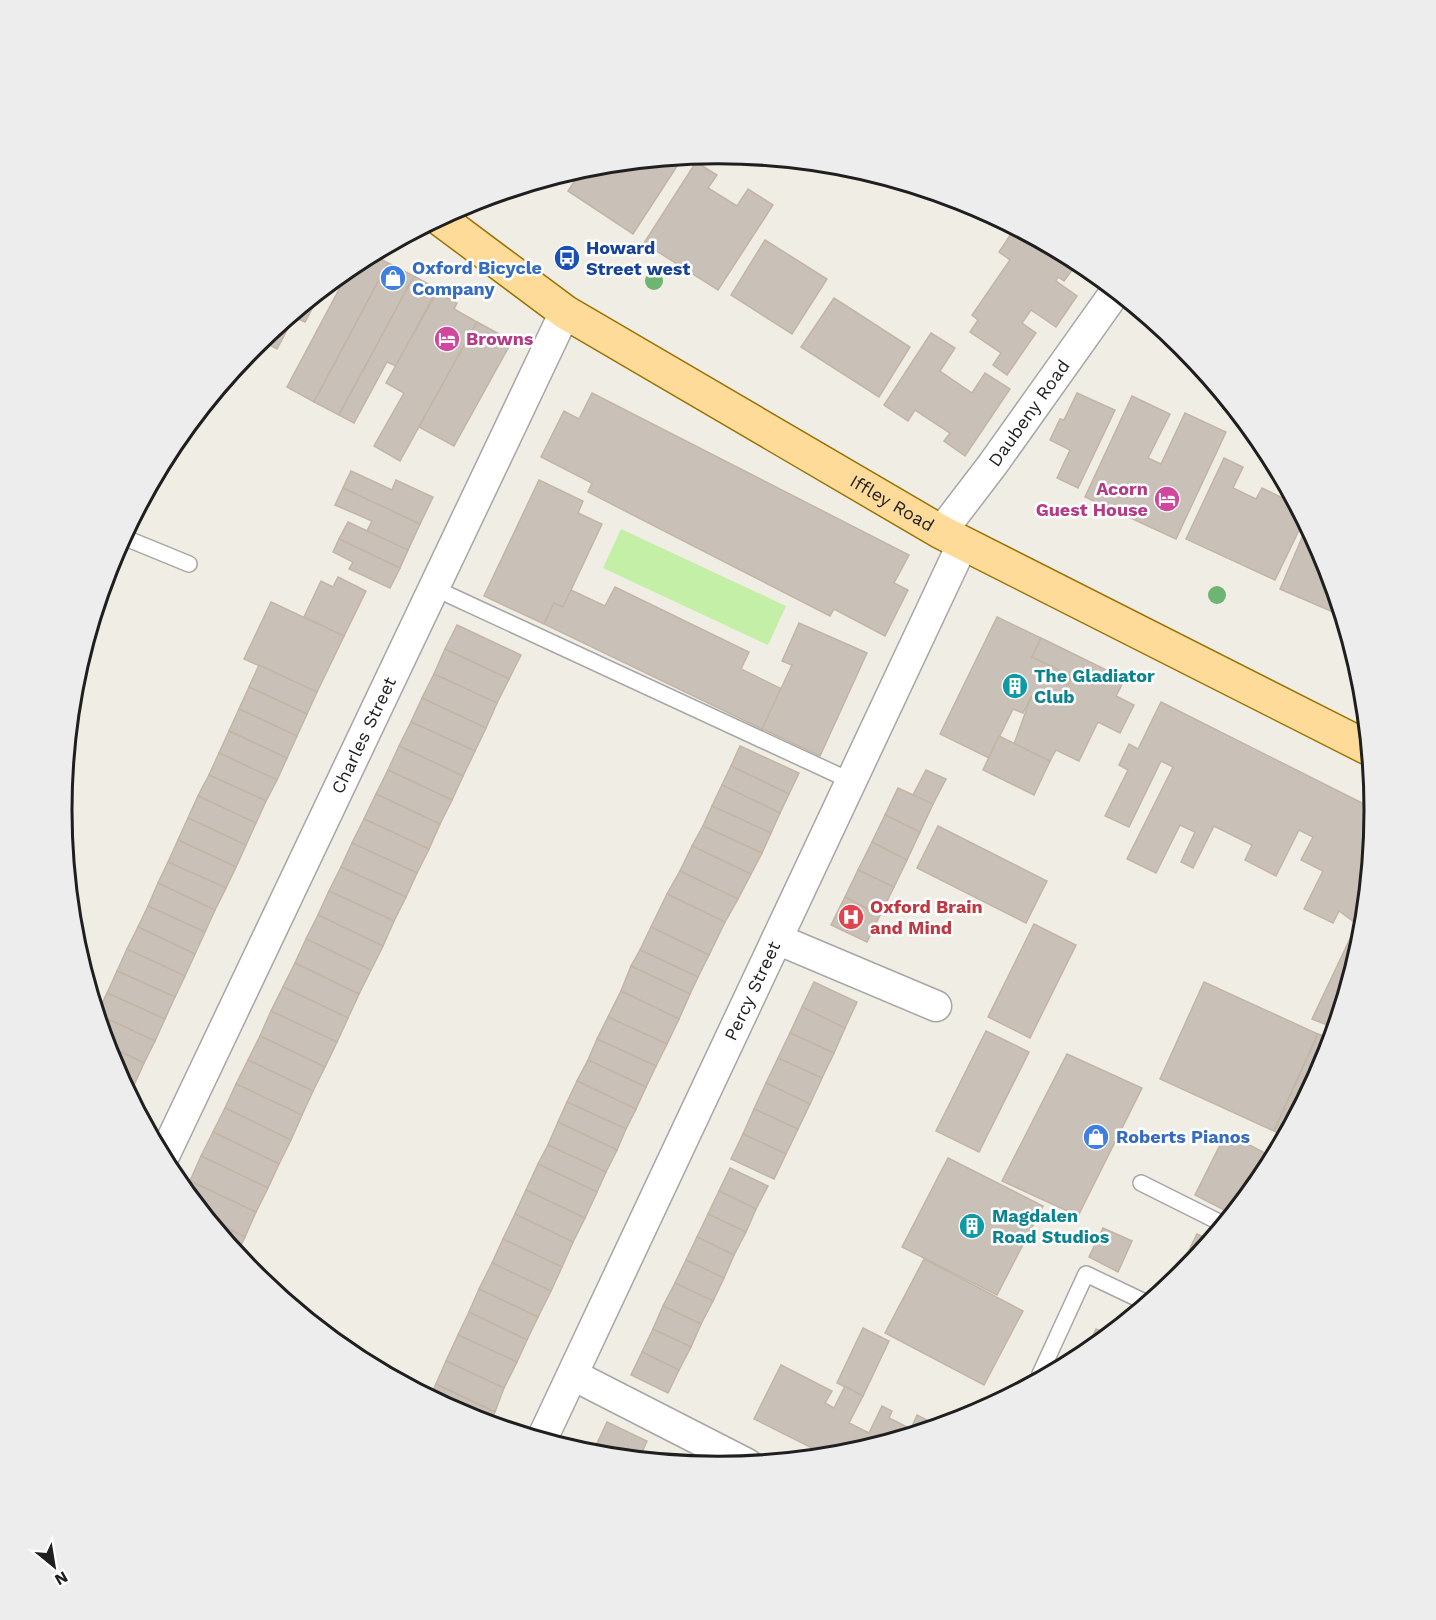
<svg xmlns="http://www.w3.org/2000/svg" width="1436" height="1620" font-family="'Work Sans',sans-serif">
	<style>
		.grass { fill: #c4efa6 }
		.building { fill: #c9c0b7; stroke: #c3b5a5; stroke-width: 1.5 }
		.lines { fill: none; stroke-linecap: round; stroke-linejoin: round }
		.service-casing { stroke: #a6a6a6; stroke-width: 18 }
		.minor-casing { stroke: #a6a6a6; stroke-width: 33 }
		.primary-casing { stroke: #997300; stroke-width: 36 }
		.service { stroke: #fff; stroke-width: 15 }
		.minor { stroke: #fff; stroke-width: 30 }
		.primary { stroke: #ffdb9a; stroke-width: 33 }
		.tree { fill: #6eb574 }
		.labels { text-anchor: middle; stroke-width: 5; stroke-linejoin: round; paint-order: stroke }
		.transit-label { font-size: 18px; font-weight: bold; fill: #164399; stroke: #fff; text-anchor: start }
		.shop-label { font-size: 18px; font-weight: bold; fill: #366cbe; stroke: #fff; text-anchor: start }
		.hotel-label { font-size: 18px; font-weight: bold; fill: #b23c85; stroke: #fff; text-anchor: start }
		.street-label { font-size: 18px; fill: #1f1f1f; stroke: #fff }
		.culture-label { font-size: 18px; font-weight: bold; fill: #0d838f; stroke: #fff; text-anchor: start }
		.health-label { font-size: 18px; font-weight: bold; fill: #be3a42; stroke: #fff; text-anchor: start }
		.rim { fill: none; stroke: #1f1f1f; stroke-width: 3 }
	</style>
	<rect width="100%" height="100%" fill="#f0ede4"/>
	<path class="grass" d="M621 529 786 606 768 645 603 568Z"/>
	<g class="building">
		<path d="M677 158 681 160 633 234 568 191 583 168Z"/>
		<path d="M696 162 717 175 708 188 737 206 748 189 773 205 718 290 644 243Z"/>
		<path d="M563 174 557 185 547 179Z"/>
		<path d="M1015 228 1069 257 1067 261 1075 266 1064 281 1058 277 1056 281 1077 296 1056 327 1031 310 1022 323 1036 333 1007 375 993 365 1001 353 970 332 978 320 972 315 1010 260 999 252Z"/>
		<path d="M765 240 827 279 792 334 731 295Z"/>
		<path d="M372 254 388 263 314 402 287 387 352 265Z"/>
		<path d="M388 263 414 276 339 415 314 402Z"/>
		<path d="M414 276 437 289 396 366 387 362 354 423 339 415Z"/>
		<path d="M322 290 305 322 294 317 277 349 261 340Z"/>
		<path d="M437 292 457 303 454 309 477 322 400 461 374 446 404 393 386 383Z"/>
		<path d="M834 298 910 347 879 397 801 347Z"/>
		<path d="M477 322 512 341 454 446 419 427Z"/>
		<path d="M931 333 955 348 940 371 972 393 985 373 1010 389 965 456 944 441 950 433 915 410 908 421 884 405Z"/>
		<path d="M592 393 909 555 894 583 908 590 885 636 834 609 830 616 588 492 592 483 541 457 564 411 579 419Z"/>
		<path d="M1077 393 1115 410 1078 488 1057 478 1070 450 1050 440 1060 419 1064 420Z"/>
		<path d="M1132 396 1170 414 1148 458 1161 464 1185 413 1226 432 1176 539 1085 497Z"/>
		<path d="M1224 458 1243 467 1233 488 1256 499 1262 488 1295 504 1304 520 1275 580 1186 539Z"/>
		<path d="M351 471 392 490 396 480 433 497 420 524 343 488Z"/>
		<path d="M539 480 583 501 578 513 602 524 563 607 554 603 544 624 484 596Z"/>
		<path d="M343 488 420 524 408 550 367 531 372 521 335 505Z"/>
		<path d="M348 522 408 550 400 568 339 539Z"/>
		<path d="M1307 526 1325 559 1342 616 1280 589Z"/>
		<path d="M339 539 400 568 390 588 349 569 353 562 333 552Z"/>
		<path d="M338 577 366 591 344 636 304 617 321 581 333 587Z"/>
		<path d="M615 587 749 652 741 669 782 689 762 729 544 624 554 603 563 607 571 590 605 606Z"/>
		<path d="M271 602 344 636 317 692 244 659Z"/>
		<path d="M997 617 1041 638 1032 657 1072 676 1059 703 1042 695 1031 697 1023 713 1013 709 989 758 940 734Z"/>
		<path d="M799 623 867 653 820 756 762 729 792 665 782 661Z"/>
		<path d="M457 625 521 655 509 679 445 649Z"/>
		<path d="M1041 638 1125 679 1116 696 1134 705 1120 733 1098 722 1079 761 1056 750 1050 761 1014 744 1031 697 1042 695 1059 703 1072 676 1032 657Z"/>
		<path d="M445 649 509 679 497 703 434 674Z"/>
		<path d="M259 665 317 692 307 714 249 687Z"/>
		<path d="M434 674 497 703 486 728 422 698Z"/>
		<path d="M249 687 307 714 297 736 239 709Z"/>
		<path d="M422 698 486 728 475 751 411 722Z"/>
		<path d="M1161 702 1374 809 1365 907 1357 924 1339 911 1333 923 1304 909 1323 871 1301 860 1313 837 1299 830 1276 876 1245 860 1252 845 1214 826 1193 868 1181 862 1195 832 1180 825 1156 873 1127 859 1173 767 1161 761 1129 827 1105 816 1128 770 1119 765 1129 744 1138 749Z"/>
		<path d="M239 709 297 736 287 758 229 731Z"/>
		<path d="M411 722 475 751 463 776 399 746Z"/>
		<path d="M229 731 287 758 277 780 219 753Z"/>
		<path d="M999 736 1050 761 1034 795 983 770Z"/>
		<path d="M399 746 463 776 452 800 388 770Z"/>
		<path d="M740 746 799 773 789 794 731 766Z"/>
		<path d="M219 753 277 780 266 801 209 775Z"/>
		<path d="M731 766 789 794 780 813 722 785Z"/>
		<path d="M388 770 452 800 440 824 376 794Z"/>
		<path d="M926 770 946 779 933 804 913 795Z"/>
		<path d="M209 775 266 801 256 823 198 796Z"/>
		<path d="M722 785 780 813 771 833 712 806Z"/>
		<path d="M898 788 933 804 920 832 885 815Z"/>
		<path d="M376 794 440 824 429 849 364 819Z"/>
		<path d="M198 796 256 823 246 845 188 818Z"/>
		<path d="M712 806 771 833 762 853 703 826Z"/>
		<path d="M885 815 920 832 907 860 872 842Z"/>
		<path d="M188 818 246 845 236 867 178 840Z"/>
		<path d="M364 819 429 849 417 873 352 843Z"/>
		<path d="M703 826 762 853 751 874 692 846Z"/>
		<path d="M938 826 1047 881 1026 923 917 868Z"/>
		<path d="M178 840 236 867 226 888 168 862Z"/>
		<path d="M872 842 907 860 894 887 858 870Z"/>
		<path d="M352 843 417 873 406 897 341 867Z"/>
		<path d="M692 846 751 874 738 899 680 871Z"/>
		<path d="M168 862 226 888 215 910 158 883Z"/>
		<path d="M341 867 406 897 394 921 329 891Z"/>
		<path d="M858 870 894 887 880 915 845 897Z"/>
		<path d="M680 871 738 899 725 922 667 894Z"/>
		<path d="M158 883 215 910 205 932 148 906Z"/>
		<path d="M329 891 394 921 383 946 318 915Z"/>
		<path d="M667 894 725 922 709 955 651 927Z"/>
		<path d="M845 897 880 915 867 942 831 925Z"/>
		<path d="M148 906 205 932 195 954 138 927Z"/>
		<path d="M1365 907 1362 938 1335 1028 1312 1019Z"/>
		<path d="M318 915 383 946 371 970 306 939Z"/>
		<path d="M1034 924 1076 945 1030 1038 988 1017Z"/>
		<path d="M138 927 195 954 185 976 127 949Z"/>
		<path d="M651 927 709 955 698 977 640 950Z"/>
		<path d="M306 939 371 970 359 994 295 963Z"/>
		<path d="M127 949 185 976 175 997 117 971Z"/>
		<path d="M640 950 698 977 690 994 631 966Z"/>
		<path d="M295 963 359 994 348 1018 283 987Z"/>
		<path d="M631 966 690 994 679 1019 621 991Z"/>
		<path d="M117 971 175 997 165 1019 107 993Z"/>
		<path d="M814 982 857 1002 845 1028 802 1007Z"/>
		<path d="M1204 982 1318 1034 1274 1131 1160 1079Z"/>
		<path d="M283 987 348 1018 337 1042 271 1011Z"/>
		<path d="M621 991 679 1019 667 1044 608 1017Z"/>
		<path d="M107 993 165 1019 155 1041 97 1014Z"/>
		<path d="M802 1007 845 1028 834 1053 790 1033Z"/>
		<path d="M271 1011 337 1042 325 1067 260 1036Z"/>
		<path d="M97 1014 155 1041 144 1063 107 1045Z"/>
		<path d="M608 1017 667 1044 656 1066 597 1039Z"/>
		<path d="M986 1031 1029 1052 979 1152 936 1131Z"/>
		<path d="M790 1033 834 1053 822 1078 778 1058Z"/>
		<path d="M1318 1034 1331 1039 1324 1062 1285 1136 1274 1131Z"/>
		<path d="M260 1036 325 1067 313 1091 248 1060Z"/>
		<path d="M597 1039 656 1066 646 1087 588 1060Z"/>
		<path d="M107 1045 144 1063 134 1085 121 1078Z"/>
		<path d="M1067 1054 1142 1088 1078 1216 1002 1181Z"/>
		<path d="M778 1058 822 1078 810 1104 766 1083Z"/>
		<path d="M248 1060 313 1091 302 1115 236 1084Z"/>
		<path d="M588 1060 646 1087 636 1109 577 1081Z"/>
		<path d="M121 1078 134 1085 129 1095Z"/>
		<path d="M577 1081 636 1109 626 1129 567 1102Z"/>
		<path d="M766 1083 810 1104 798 1129 754 1109Z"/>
		<path d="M236 1084 302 1115 291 1140 225 1108Z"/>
		<path d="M567 1102 626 1129 617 1150 558 1122Z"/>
		<path d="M225 1108 291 1140 279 1164 213 1132Z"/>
		<path d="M754 1109 798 1129 786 1154 743 1134Z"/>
		<path d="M558 1122 617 1150 606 1172 548 1145Z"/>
		<path d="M213 1132 279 1164 268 1188 201 1156Z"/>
		<path d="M1226 1133 1273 1157 1264 1175 1232 1214 1195 1195Z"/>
		<path d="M743 1134 786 1154 774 1179 731 1159Z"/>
		<path d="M548 1145 606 1172 597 1192 538 1164Z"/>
		<path d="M201 1156 268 1188 256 1212 190 1181Z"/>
		<path d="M948 1158 1043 1206 997 1295 902 1247Z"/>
		<path d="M538 1164 597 1192 585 1218 526 1190Z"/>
		<path d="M730 1168 768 1186 756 1209 719 1191Z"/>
		<path d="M190 1181 256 1212 245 1237 209 1219 185 1191Z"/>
		<path d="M526 1190 585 1218 573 1242 515 1214Z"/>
		<path d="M719 1191 756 1209 746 1232 708 1214Z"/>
		<path d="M515 1214 573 1242 562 1267 503 1239Z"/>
		<path d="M708 1214 746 1232 734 1255 697 1237Z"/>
		<path d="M209 1219 245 1237 237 1253Z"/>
		<path d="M1103 1228 1132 1241 1118 1272 1089 1257Z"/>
		<path d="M1197 1234 1210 1240 1174 1281Z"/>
		<path d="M697 1237 734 1255 724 1278 686 1260Z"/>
		<path d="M503 1239 562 1267 551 1291 492 1263Z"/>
		<path d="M924 1259 1023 1311 984 1385 885 1333Z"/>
		<path d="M686 1260 724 1278 713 1301 675 1283Z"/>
		<path d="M492 1263 551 1291 538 1317 479 1289Z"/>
		<path d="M675 1283 713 1301 701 1324 663 1306Z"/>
		<path d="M479 1289 538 1317 527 1340 469 1312Z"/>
		<path d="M663 1306 701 1324 691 1347 653 1329Z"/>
		<path d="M469 1312 527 1340 517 1362 458 1335Z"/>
		<path d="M863 1328 889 1341 863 1396 837 1383Z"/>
		<path d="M653 1329 691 1347 679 1370 642 1352Z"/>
		<path d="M1096 1329 1109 1334 1084 1355Z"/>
		<path d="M458 1335 517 1362 504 1388 446 1361Z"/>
		<path d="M642 1352 679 1370 668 1393 631 1375Z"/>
		<path d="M446 1361 504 1388 495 1412 436 1384Z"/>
		<path d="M781 1365 832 1391 825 1403 834 1408 845 1386 863 1396 849 1423 869 1433 882 1406 892 1411 889 1418 911 1429 917 1415 931 1422 928 1429 846 1454 828 1456 754 1419Z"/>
		<path d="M436 1384 495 1412 489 1423 466 1416 430 1397Z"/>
		<path d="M607 1422 647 1441 639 1459 592 1454Z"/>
	</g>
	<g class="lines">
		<g class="service-casing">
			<g id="service">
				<path d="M123 537 189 564"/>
				<path d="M434 588 851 781"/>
				<path d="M1141 1183 1223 1224"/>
				<path d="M1040 1374 1086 1274 1147 1303"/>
			</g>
		</g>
		<g class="minor-casing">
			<g id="minor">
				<path id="s1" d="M941 532 993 464 1116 291"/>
				<path d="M777 939 936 1006"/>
				<path id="s2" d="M163 1158 565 312"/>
				<path d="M573 1375 747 1464"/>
				<path id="s3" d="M542 1439 963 543"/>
			</g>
		</g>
		<g class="primary-casing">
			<g id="primary">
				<path id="s4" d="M439 218 565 312 941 532 1368 748"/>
			</g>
		</g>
		<use href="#service" class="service"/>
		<use href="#minor" class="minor"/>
		<use href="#primary" class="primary"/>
	</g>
	<g class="tree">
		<circle cx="654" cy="281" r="9"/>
		<circle cx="1217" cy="595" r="9"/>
	</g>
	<defs>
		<g id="bus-disc" transform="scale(1.35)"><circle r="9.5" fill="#1a4fb4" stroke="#fff"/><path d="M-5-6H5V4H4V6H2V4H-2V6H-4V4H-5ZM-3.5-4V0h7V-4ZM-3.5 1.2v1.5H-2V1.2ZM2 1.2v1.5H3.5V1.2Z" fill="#fff"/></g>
		<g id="shop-disc" transform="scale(1.35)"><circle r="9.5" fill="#3f7fe0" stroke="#fff"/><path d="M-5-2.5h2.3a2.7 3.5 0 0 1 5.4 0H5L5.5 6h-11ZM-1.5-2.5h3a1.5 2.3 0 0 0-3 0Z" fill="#fff"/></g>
		<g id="hotel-disc" transform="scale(1.35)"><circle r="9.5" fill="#d1479c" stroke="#fff"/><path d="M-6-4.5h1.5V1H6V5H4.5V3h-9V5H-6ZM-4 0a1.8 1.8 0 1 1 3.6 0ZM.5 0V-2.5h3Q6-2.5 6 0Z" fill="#fff"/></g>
		<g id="building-disc" transform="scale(1.35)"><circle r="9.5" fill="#0f9aa8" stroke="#fff"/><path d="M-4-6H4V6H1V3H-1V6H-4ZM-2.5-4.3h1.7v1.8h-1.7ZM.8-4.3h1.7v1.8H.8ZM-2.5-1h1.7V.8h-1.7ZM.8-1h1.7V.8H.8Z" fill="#fff"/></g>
		<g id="hospital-disc" transform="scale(1.35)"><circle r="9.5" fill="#e0444e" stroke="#fff"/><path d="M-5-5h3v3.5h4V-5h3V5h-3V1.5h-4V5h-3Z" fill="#fff"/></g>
	</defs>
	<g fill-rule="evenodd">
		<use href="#bus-disc" x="567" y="258"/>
		<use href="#shop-disc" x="393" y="278"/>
		<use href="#hotel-disc" x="447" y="339"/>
		<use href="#hotel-disc" x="1167" y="499"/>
		<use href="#building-disc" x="1015" y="686"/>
		<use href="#hospital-disc" x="851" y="917"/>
		<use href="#shop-disc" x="1096" y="1137"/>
		<use href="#building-disc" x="972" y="1226"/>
	</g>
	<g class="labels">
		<g class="transit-label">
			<text x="586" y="254">Howard<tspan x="586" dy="21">Street west</tspan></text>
		</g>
		<g class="shop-label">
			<text x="412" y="274">Oxford Bicycle<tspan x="412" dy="21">Company</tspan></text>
			<text x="1116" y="1143">Roberts Pianos</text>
		</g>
		<g class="hotel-label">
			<text x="466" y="345">Browns</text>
			<text x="1148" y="495" text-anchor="end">Acorn<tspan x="1148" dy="21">Guest House</tspan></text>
		</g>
		<g class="street-label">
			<text dy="6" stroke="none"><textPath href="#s1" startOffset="148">Daubeny Road</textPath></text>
			<text dy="6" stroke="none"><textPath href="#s4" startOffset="536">Iffley Road</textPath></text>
			<text dy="6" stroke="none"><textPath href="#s2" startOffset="468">Charles Street</textPath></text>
			<text dy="6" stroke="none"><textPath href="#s3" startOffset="495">Percy Street</textPath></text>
		</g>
		<g class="culture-label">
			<text x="1034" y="682">The Gladiator<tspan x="1034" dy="21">Club</tspan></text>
			<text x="992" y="1222">Magdalen<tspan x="992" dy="21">Road Studios</tspan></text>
		</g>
		<g class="health-label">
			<text x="870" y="913">Oxford Brain<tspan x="870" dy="21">and Mind</tspan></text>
		</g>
	</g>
	<path d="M0 0H1436V1620H0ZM72 810a646 646 0 1 1 1292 0a646 646 0 1 1-1292 0Z" fill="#ededed" fill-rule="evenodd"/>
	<path class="rim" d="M72 810a646 646 0 1 1 1292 0a646 646 0 1 1-1292 0Z"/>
	<g transform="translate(54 1566) rotate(150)" stroke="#ffffff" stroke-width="4.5" paint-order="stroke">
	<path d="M0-4.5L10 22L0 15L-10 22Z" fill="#1f1f1f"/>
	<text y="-9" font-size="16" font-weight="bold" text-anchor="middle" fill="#1f1f1f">N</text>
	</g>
</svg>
